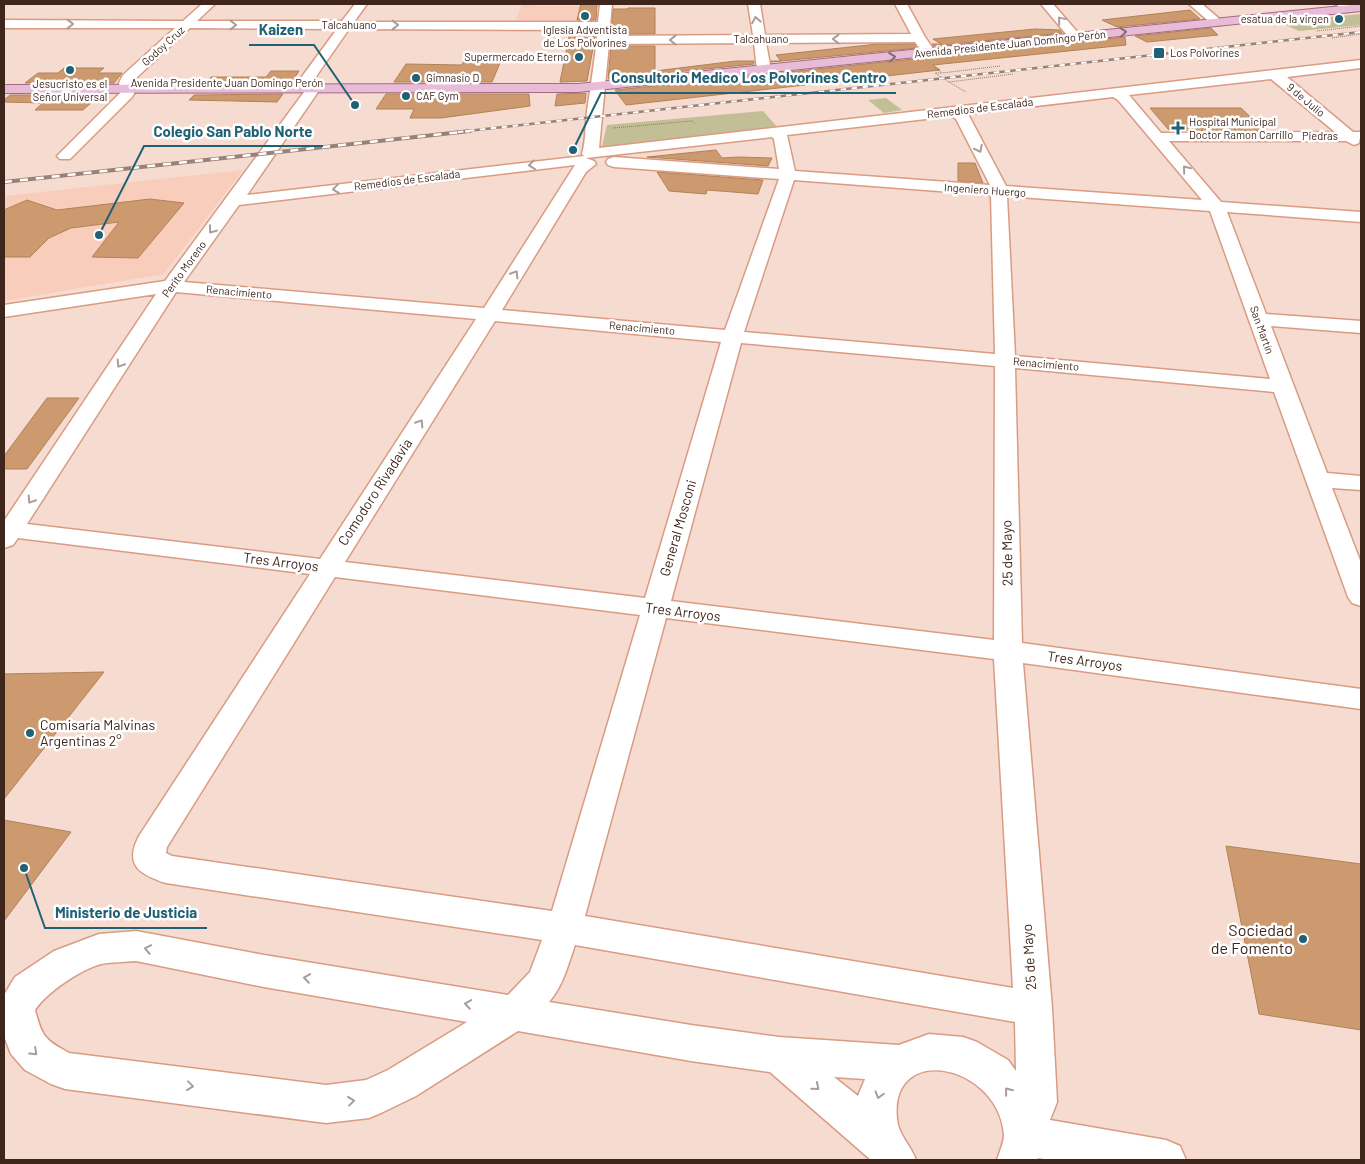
<svg xmlns="http://www.w3.org/2000/svg" width="1365" height="1164" font-family="Barlow,sans-serif">
	<style>
		.built { fill: #f9cdbc }
		.green { fill: #c2be96 }
		.building { fill: #cc9a6e; stroke: #b28257 }
		.lines { fill: none; stroke-linecap: round; stroke-linejoin: round }
		.minor-casing { stroke: #da9b83; stroke-width: 3 }
		.major-casing { stroke: #a36a84; stroke-width: 2 }
		.path { stroke: #92786e; stroke-width: 1; stroke-dasharray: 1 1; stroke-linecap: butt }
		.minor { fill: #fff; fill-rule: evenodd }
		.major { fill: #e8bbd7; fill-rule: evenodd }
		.rail-far1-casing { stroke: #9a8076; stroke-width: 2.5 }
		.rail-casing { stroke: #9a8076; stroke-width: 4 }
		.rail-far1 { stroke: #fff; stroke-width: 2; stroke-dasharray: 5.5; stroke-linecap: butt }
		.rail { stroke: #fff; stroke-width: 2.5; stroke-dasharray: 8; stroke-linecap: butt }
		.oneway { stroke: #a99d99 }
		.oneway2 { stroke: #8b6970 }
		.poi-dot { fill: #206176; stroke: #fff; stroke-width: 2 }
		.labels { text-anchor: middle; stroke-width: 5; stroke-linejoin: round; paint-order: stroke }
		.far-poi-label { font-size: 11px; fill: #3f261c; stroke: #fff; text-anchor: start }
		.far-street-label { font-size: 11px; fill: #3f261c; stroke: #fff }
		.street-label { font-size: 14px; fill: #3f261c; stroke: #fff }
		.poi-label { font-size: 14px; fill: #3f261c; stroke: #fff; text-anchor: start }
		.near-poi-label { font-size: 16px; fill: #3f261c; stroke: #fff; text-anchor: end }
		.leader { fill: none; stroke: #206176; stroke-width: 2 }
		.callout-dot { fill: #206176; stroke: #fff; stroke-width: 2 }
		.callout-label { font-size: 15px; text-anchor: middle; font-weight: bold; fill: #206176; stroke: #fff; stroke-width: 5; stroke-linejoin: round; paint-order: stroke }
	</style>
	<rect width="100%" height="100%" fill="#f6dbd0"/>
	<g class="built">
		<path d="M522 4H535V6H597L593 22H515Z"/>
		<path d="M243 170 164 274 4 301V196Z"/>
	</g>
	<g class="green">
		<path d="M1361 14V25L1299 31 1279 22Z"/>
		<path d="M886 98 902 110 884 113 868 100Z"/>
		<path d="M763 111 779 129 611 148 602 146 607 125Z"/>
	</g>
	<g class="building">
		<path d="M581 4H597L596 20H577Z"/>
		<path d="M628 8H655V34H611L613 9H628Z"/>
		<path d="M1190 10 1200 19 1117 27 1102 20Z"/>
		<path d="M1211 28 1218 35 1147 42 1135 36Z"/>
		<path d="M1035 29 1060 30 1062 33 933 46 932 44H941L933 39Z"/>
		<path d="M570 32H596L587 81 560 82Z"/>
		<path d="M1125 37 1126 45 933 65 940 70 626 105 615 90Z"/>
		<path d="M878 44H914L917 48 771 62V61H781L776 55Z"/>
		<path d="M611 46H655V71L736 61H754V64L608 79Z"/>
		<path d="M465 58H502L492 82H394L406 64 462 65Z"/>
		<path d="M64 68H104L98 73H122L114 83H25L38 73H58Z"/>
		<path d="M271 71H299L291 83H205L211 77H266Z"/>
		<path d="M586 93 585 103 555 106 557 94Z"/>
		<path d="M283 94 277 102 189 100 194 95Z"/>
		<path d="M386 94H529L530 106 441 118H410L414 109H376Z"/>
		<path d="M10 95H100L83 110H35L43 103 4 102V100Z"/>
		<path d="M1150 108H1241L1265 131H1175L1168 129Z"/>
		<path d="M716 150 722 158 739 157 772 158 768 166 647 157Z"/>
		<path d="M958 163H975L983 183 958 181Z"/>
		<path d="M657 172 763 180 758 194 707 190 706 194 669 191Z"/>
		<path d="M150 199 184 203 138 258 92 257 119 222 71 228 49 238 30 257H4V210L27 200 57 210Z"/>
		<path d="M47 398H79L27 469H4V456Z"/>
		<path d="M104 672 4 799V674Z"/>
		<path d="M4 820 71 832 4 921Z"/>
		<path d="M1226 846 1361 864V1030L1259 1014Z"/>
	</g>
	<g class="lines">
		<g class="minor-casing">
			<g id="minor">
				<path d="M202 4H215L197 21H342L355 4H367L354 22H598L600 4H612L609 36 753 35 748 4H760L765 35 911 34 895 4H907L925 37 934 50 928 54 923 53 915 42 766 43 771 70 764 74 757 70 754 43 609 44 599 148 1361 60V68L1287 77 1353 132H1361L1359 143 1354 145 1346 141H1169L1221 202 1361 212V222L1227 212 1266 314 1361 321V333L1271 326 1327 473 1361 476V490L1332 488 1361 563V606L1352 603 1348 597 1274 392 1015 368 1022 643 1361 689V709L1023 663 1052 1008 1057 1102 1050 1120 1166 1140 1180 1146 1186 1160H1049L1038 1158 1037 1160H997C999 1153 1004 1142 1004 1135 999 1064 889 1041 897 1119 898 1134 911 1146 916 1160H871L770 1072 691 1061 518 1031 416 1096 383 1112 369 1118 326 1123 65 1089 51 1084 25 1070 11 1054 4 1036V995L15 977 54 951 99 934 136 931 264 955 508 995 530 972 542 940 166 883C139 874 124 865 139 836L310 574 18 538 13 545 4 548V521L156 294 4 317V305L165 281 304 92 305 88 301 83V78L337 29 190 28 134 80V94L132 97 70 159H60L57 156 120 93 119 83 123 75 175 28H4V20L183 21ZM349 29 598 30C595 57 591 84 587 111 585 126 586 140 582 154L584 156 247 195 318 92 319 88 315 83V78ZM1271 79 1335 132 1161 133 1129 95ZM1113 97 1118 100 1202 200 1006 186 968 114ZM952 116 956 119 990 185 795 171 787 135ZM772 137 774 139 779 169 614 157 608 159 606 162 608 165 614 167 779 179 725 330 502 310 586 172 596 164 594 161 586 158ZM575 165 484 308 184 282 239 205ZM794 180 991 195 995 354 744 332ZM1007 196 1210 211 1270 379 1015 356ZM176 292 476 319 320 559 27 524ZM495 321 721 342 645 598 345 562ZM741 343 995 366 994 640 671 601ZM335 577 640 615 552 911 172 856 166 853 167 847ZM666 618 994 659 1013 988 585 916ZM575 945 1015 1022 1016 1071 1008 1060 977 1042 963 1037 929 1034 899 1045 779 1037 691 1025 549 1002C563 986 568 965 575 945ZM136 961 264 987 467 1022 388 1070 366 1080 326 1085 69 1053C45 1040 42 1037 35 1010 46 993 81 969 101 964 112 962 125 962 136 961ZM834 1077 865 1079 858 1096Z"/>
				<path d="M1041 4H1053L1079 34 1081 37 1079 40H1071Z"/>
				<path d="M1189 4H1202L1223 22 1221 25H1213Z"/>
				<path d="M1335 4H1349L1354 8 1348 12Z"/>
			</g>
		</g>
		<g class="major-casing">
			<path id="major" d="M1361 4V11L578 92 4 93V85L578 84Z"/>
		</g>
		<g class="path">
			<path d="M1317 31 1361 26"/>
			<path d="M1332 38 1361 34"/>
			<path d="M935 68 942 73 1000 66"/>
			<path d="M941 73H935L949 82 1013 74"/>
			<path d="M949 82 966 92"/>
			<path d="M613 128 692 121 695 124"/>
		</g>
		<use href="#minor" class="minor"/>
		<use href="#major" class="major"/>
		<g class="rail-far1-casing">
			<path id="rail-far1" d="M458 132 1361 32"/>
		</g>
		<g class="rail-casing">
			<path id="rail" d="M4 182 470 131"/>
		</g>
		<use href="#rail-far1" class="rail-far1"/>
		<use href="#rail" class="rail"/>
	</g>
	<defs><path id="oneway-chevron" d="M-2-3.5L2.5 0L-2 3.5" fill="none" stroke-width="1.6" stroke-linecap="round" stroke-linejoin="round" transform="scale(1.25)"/></defs>
	<g class="oneway">
		<use href="#oneway-chevron" transform="translate(756 20) rotate(-100)"/>
		<use href="#oneway-chevron" transform="translate(1061 20) rotate(-130)"/>
		<use href="#oneway-chevron" transform="translate(70 24)"/>
		<use href="#oneway-chevron" transform="translate(233 25)"/>
		<use href="#oneway-chevron" transform="translate(395 25)"/>
		<use href="#oneway-chevron" transform="translate(836 39) rotate(180)"/>
		<use href="#oneway-chevron" transform="translate(673 40) rotate(180)"/>
		<use href="#oneway-chevron" transform="translate(979 149) rotate(63)"/>
		<use href="#oneway-chevron" transform="translate(532 165) rotate(173)"/>
		<use href="#oneway-chevron" transform="translate(1186 169) rotate(-129)"/>
		<use href="#oneway-chevron" transform="translate(336 189) rotate(173)"/>
		<use href="#oneway-chevron" transform="translate(212 230) rotate(127)"/>
		<use href="#oneway-chevron" transform="translate(515 274) rotate(-58)"/>
		<use href="#oneway-chevron" transform="translate(120 364) rotate(123)"/>
		<use href="#oneway-chevron" transform="translate(420 423) rotate(-57)"/>
		<use href="#oneway-chevron" transform="translate(31 500) rotate(123)"/>
		<use href="#oneway-chevron" transform="translate(148 949) rotate(-169)"/>
		<use href="#oneway-chevron" transform="translate(307 978) rotate(-171)"/>
		<use href="#oneway-chevron" transform="translate(468 1004) rotate(-171)"/>
		<use href="#oneway-chevron" transform="translate(34 1052) rotate(43)"/>
		<use href="#oneway-chevron" transform="translate(190 1086) rotate(7)"/>
		<use href="#oneway-chevron" transform="translate(816 1087) rotate(40)"/>
		<use href="#oneway-chevron" transform="translate(1008 1091) rotate(-128)"/>
		<use href="#oneway-chevron" transform="translate(879 1095) rotate(106)"/>
		<use href="#oneway-chevron" transform="translate(351 1101) rotate(-7)"/>
	</g>
	<g class="oneway2">
		<use href="#oneway-chevron" transform="translate(1123 32) rotate(-6)"/>
		<use href="#oneway-chevron" transform="translate(892 57) rotate(-6)"/>
	</g>
	<g class="poi-dot">
		<circle cx="585" cy="16" r="5"/>
		<circle cx="1339" cy="19" r="5"/>
		<rect x="1153" y="47" width="12" height="12" rx="2.5"/>
		<circle cx="579" cy="57" r="5"/>
		<circle cx="70" cy="70" r="5"/>
		<circle cx="416" cy="78" r="5"/>
		<circle cx="406" cy="96" r="5"/>
		<path d="M1175.5 120.5h5v5h5v5h-5v5h-5v-5h-5v-5h5z"/>
		<circle cx="30" cy="733" r="5"/>
		<circle cx="1303" cy="939" r="5"/>
	</g>
	<g class="labels">
		<g class="far-poi-label">
			<text x="1329" y="23" text-anchor="end">esatua de la virgen</text>
			<text x="585" y="34" text-anchor="middle">Iglesia Adventista<tspan x="585" dy="13">de Los Polvorines</tspan></text>
			<text x="1170" y="57">Los Polvorines</text>
			<text x="569" y="61" text-anchor="end">Supermercado Eterno</text>
			<text x="426" y="82">Gimnasio D</text>
			<text x="70" y="88" text-anchor="middle">Jesucristo es el<tspan x="70" dy="13">Señor Universal</tspan></text>
			<text x="416" y="100">CAF Gym</text>
			<text x="1189" y="126">Hospital Municipal<tspan x="1189" dy="13">Doctor Ramon Carrillo</tspan></text>
		</g>
		<g class="far-street-label">
			<text x="349" y="29">Talcahuano</text>
			<text x="761" y="43">Talcahuano</text>
			<text transform="translate(1010 44) rotate(-6)" y="4">Avenida Presidente Juan Domingo Perón</text>
			<text transform="translate(163 46) rotate(-42)" y="4">Godoy Cruz</text>
			<text x="227" y="87">Avenida Presidente Juan Domingo Perón</text>
			<text transform="translate(1306 100) rotate(40)" y="4">9 de Julio</text>
			<text transform="translate(980 108) rotate(-7)" y="4">Remedios de Escalada</text>
			<text x="1320" y="140">Piedras</text>
			<text transform="translate(407 180) rotate(-7)" y="4">Remedios de Escalada</text>
			<text transform="translate(985 190) rotate(4)" y="4">Ingeniero Huergo</text>
			<text transform="translate(184 269) rotate(-54)" y="4">Perito Moreno</text>
			<text transform="translate(239 292) rotate(5)" y="4">Renacimiento</text>
			<text transform="translate(642 328) rotate(5)" y="4">Renacimiento</text>
			<text transform="translate(1262 330) rotate(70)" y="4">San Martín</text>
			<text transform="translate(1046 364) rotate(5)" y="4">Renacimiento</text>
		</g>
		<g class="street-label">
			<text transform="translate(375 492) rotate(-57)" y="5">Comodoro Rivadavia</text>
			<text transform="translate(678 528) rotate(-74)" y="5">General Mosconi</text>
			<text transform="translate(1007 553) rotate(-91)" y="5">25 de Mayo</text>
			<text transform="translate(281 562) rotate(7)" y="5">Tres Arroyos</text>
			<text transform="translate(683 612) rotate(7)" y="5">Tres Arroyos</text>
			<text transform="translate(1085 661) rotate(8)" y="5">Tres Arroyos</text>
			<text transform="translate(1029 957) rotate(-94)" y="5">25 de Mayo</text>
		</g>
		<g class="poi-label">
			<text x="40" y="730">Comisaría Malvinas<tspan x="40" dy="16">Argentinas 2°</tspan></text>
		</g>
		<g class="near-poi-label">
			<text x="1293" y="936">Sociedad<tspan x="1293" dy="18">de Fomento</tspan></text>
		</g>
	</g>
	<path class="leader" d="M355 105L314 45H249M573 150L601 93H896M99 235L144 146H323M24 868L45 928H207"/>
	<g class="callout-dot">
		<circle cx="355" cy="105" r="5"/>
		<circle cx="573" cy="150" r="5"/>
		<circle cx="99" cy="235" r="5"/>
		<circle cx="24" cy="868" r="5"/>
	</g>
	<g class="callout-label">
		<text x="281" y="35">Kaizen</text>
		<text x="749" y="83">Consultorio Medico Los Polvorines Centro</text>
		<text x="233" y="137">Colegio San Pablo Norte</text>
		<text x="126" y="918">Ministerio de Justicia</text>
	</g>
	<rect width="1365" height="1164" fill="none" stroke="#3f261c" stroke-width="10"/>
</svg>
